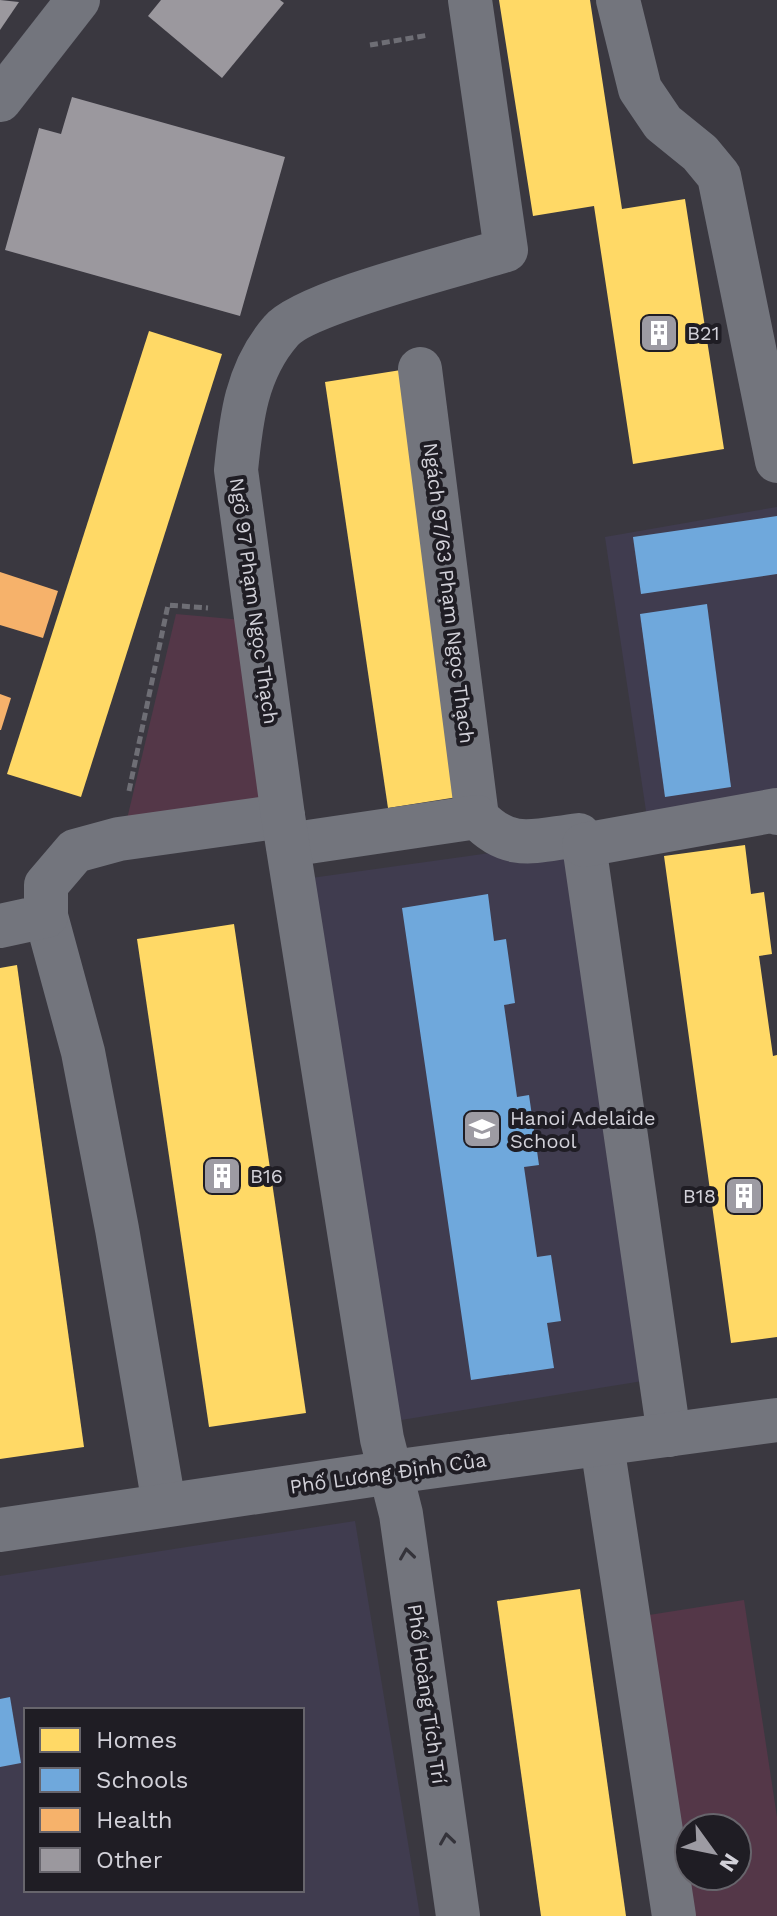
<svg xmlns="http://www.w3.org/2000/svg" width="777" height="1916" font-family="'Work Sans',sans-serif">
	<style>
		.built { fill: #403c4f; fill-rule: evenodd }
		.green { fill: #543748 }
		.homes { fill: #ffd966 }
		.schools { fill: #6fa8dc }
		.health { fill: #f6b26b }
		.building { fill: #9b989e }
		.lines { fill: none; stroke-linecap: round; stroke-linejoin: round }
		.path { stroke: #6e6e75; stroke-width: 5; stroke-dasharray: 8 4; stroke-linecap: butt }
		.minor { stroke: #73757d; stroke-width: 44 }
		.oneway { stroke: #34333a }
		.labels { text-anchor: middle; stroke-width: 8; stroke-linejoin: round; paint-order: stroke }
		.poi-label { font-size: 20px; fill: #d2d1d9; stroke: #1f1d24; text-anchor: start }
		.street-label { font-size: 20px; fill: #d2d1d9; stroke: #1f1d24 }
	</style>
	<rect width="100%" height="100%" fill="#3a3840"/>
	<g class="built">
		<path d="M777 507V800L648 824 605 537Z"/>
		<path d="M576 841 655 1379 395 1421 304 879Z"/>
		<path d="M355 1521 420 1916H0V1576ZM26 1710H302V1890H26Z"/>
	</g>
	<g class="green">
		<path d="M176 614 243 620 269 808 127 819Z"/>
		<path d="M744 1600 777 1817V1916H695L689 1876H737V1828H689V1876L649 1615Z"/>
	</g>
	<g class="homes">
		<path d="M499 0H590L622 209 685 199 724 449 633 464 594 206 533 216Z"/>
		<path d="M149 331 222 354 81 797 7 774Z"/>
		<path d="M401 370 464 796 388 808 325 382Z"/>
		<path d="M745 845 751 894 764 892 772 954 759 956 773 1056 777 1055V1337L731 1343 664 856Z"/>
		<path d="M234 924 306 1413 209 1427 137 939Z"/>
		<path d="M17 965 84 1447 0 1459V968Z"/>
		<path d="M580 1589 626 1916H541L497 1601Z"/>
	</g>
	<g class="schools">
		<path d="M777 516V574L641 594 633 537Z"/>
		<path d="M707 604 731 787 665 797 640 614Z"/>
		<path d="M488 894 494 941 506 939 515 1003 504 1005 517 1097 529 1095 539 1165 524 1167 537 1257 551 1255 561 1321 547 1323 554 1368 471 1380 402 908Z"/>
		<path d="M10 1697 21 1763 0 1767V1699Z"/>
	</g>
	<g class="health">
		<path d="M0 572 58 591 43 638 0 625Z"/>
		<path d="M0 694 11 698 1 730H0Z"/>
	</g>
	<g class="building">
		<path d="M0 0 19 2 0 30Z"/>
		<path d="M161 0H280L284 3 222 78 148 16Z"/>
		<path d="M72 97 285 157 240 316 5 250 39 128 61 134Z"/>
	</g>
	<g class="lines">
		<g class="path">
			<path d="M370 45 429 35"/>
			<path d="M129 791 168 605 208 608"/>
		</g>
		<g class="minor">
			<path d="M618 0 640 89 663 123 700 153 719 176 777 461"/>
			<path d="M0 100 78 0"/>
			<path d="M420 369 477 817"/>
			<path d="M288 845 477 817C510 853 536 840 579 835L584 845 669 1435"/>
			<path d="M584 845 777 810V813"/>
			<path d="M46 916 83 1052 117 1229 164 1504"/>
			<path d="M0 926 46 916V885L75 851 119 839 283 816"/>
			<path d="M602 1445 674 1916"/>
			<path d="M0 1530 392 1472 777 1420"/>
			<path d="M458 1916 401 1514 382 1439 283 816 236 470C241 420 246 371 281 331 305 302 462 264 506 250L470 0"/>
		</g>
	</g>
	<defs><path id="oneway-chevron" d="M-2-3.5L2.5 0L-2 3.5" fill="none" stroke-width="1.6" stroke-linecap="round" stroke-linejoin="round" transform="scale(2)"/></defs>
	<g class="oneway">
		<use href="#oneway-chevron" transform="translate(407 1554) rotate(-98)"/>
		<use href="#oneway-chevron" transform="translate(447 1839) rotate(-98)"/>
	</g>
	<defs>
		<g id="building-square" transform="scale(2)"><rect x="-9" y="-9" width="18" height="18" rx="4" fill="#9d9ba3" stroke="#1f1d24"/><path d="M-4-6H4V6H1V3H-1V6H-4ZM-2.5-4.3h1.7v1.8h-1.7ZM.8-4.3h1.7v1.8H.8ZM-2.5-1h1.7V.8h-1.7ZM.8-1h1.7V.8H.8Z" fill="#fff"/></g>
		<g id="school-square" transform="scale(2)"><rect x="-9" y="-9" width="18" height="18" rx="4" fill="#9d9ba3" stroke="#1f1d24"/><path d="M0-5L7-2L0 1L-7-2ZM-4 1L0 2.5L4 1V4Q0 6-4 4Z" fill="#fff"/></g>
	</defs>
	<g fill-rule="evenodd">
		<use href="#building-square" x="659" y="333"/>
		<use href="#school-square" x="482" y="1129"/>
		<use href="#building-square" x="222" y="1176"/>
		<use href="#building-square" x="744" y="1196"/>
	</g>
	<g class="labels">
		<g class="poi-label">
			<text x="687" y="340">B21</text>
			<text x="510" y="1125">Hanoi Adelaide<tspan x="510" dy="23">School</tspan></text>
			<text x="250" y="1183">B16</text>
			<text x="716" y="1203" text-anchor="end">B18</text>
		</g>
		<g class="street-label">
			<text transform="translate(449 593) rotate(83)" y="7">Ngách 97/63 Phạm Ngọc Thạch</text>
			<text transform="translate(254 601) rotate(82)" y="7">Ngõ 97 Phạm Ngọc Thạch</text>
			<text transform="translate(388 1473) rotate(-8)" y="7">Phố Lương Định Của</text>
			<text transform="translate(427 1694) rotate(82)" y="7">Phố Hoàng Tích Trí</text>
		</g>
	</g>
	<rect x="24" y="1708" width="280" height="184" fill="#1f1d24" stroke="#67656c" stroke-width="2"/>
	<rect x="40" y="1728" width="40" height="24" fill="#ffd966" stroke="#67656c" stroke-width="2"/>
	<text x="96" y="1748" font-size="24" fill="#d2d1d9">Homes</text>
	<rect x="40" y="1768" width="40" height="24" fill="#6fa8dc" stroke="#67656c" stroke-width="2"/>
	<text x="96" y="1788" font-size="24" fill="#d2d1d9">Schools</text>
	<rect x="40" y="1808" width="40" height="24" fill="#f6b26b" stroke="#67656c" stroke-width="2"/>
	<text x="96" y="1828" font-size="24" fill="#d2d1d9">Health</text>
	<rect x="40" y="1848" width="40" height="24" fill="#9b989e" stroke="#67656c" stroke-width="2"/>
	<text x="96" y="1868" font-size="24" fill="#d2d1d9">Other</text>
	<g transform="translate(713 1852) rotate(123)"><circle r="38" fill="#1f1d24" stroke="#67656c" stroke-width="2"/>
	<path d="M0-6L14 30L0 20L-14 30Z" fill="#9d9ba3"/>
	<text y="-12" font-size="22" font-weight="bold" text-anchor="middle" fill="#d2d1d9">N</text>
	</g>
</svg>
